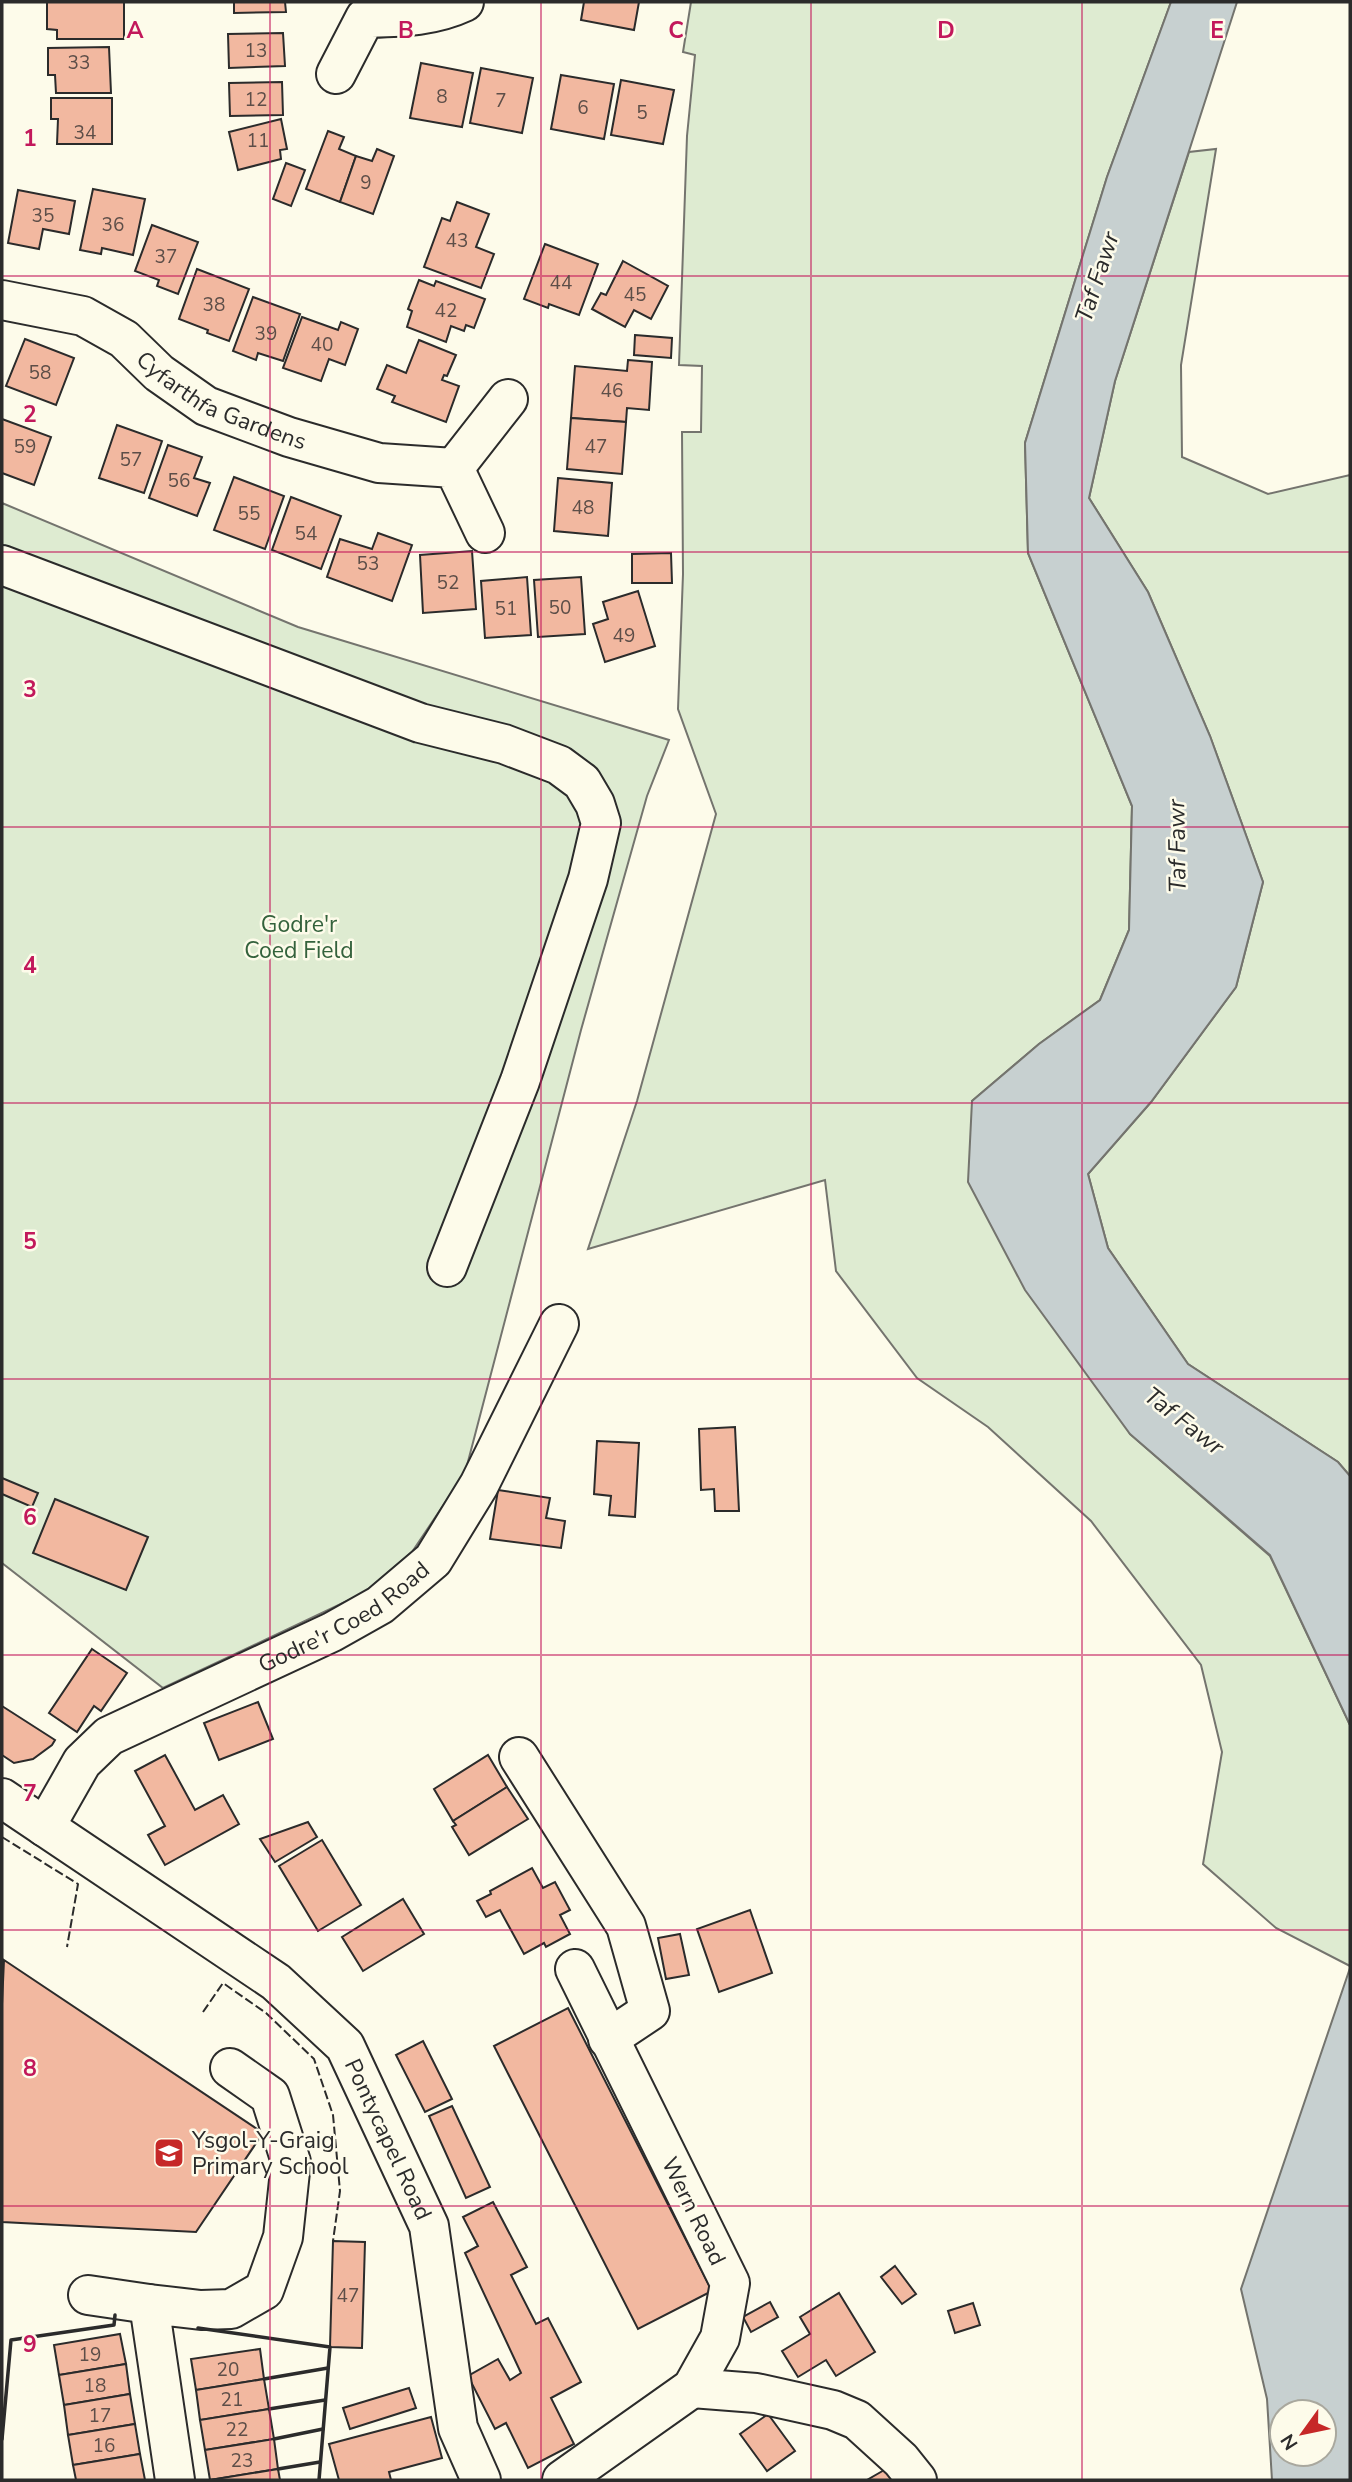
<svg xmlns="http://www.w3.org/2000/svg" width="1352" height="2482" font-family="'Nunito Sans',sans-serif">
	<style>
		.green { fill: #deebd1; stroke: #74746e; stroke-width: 2 }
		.water { fill: #c7d0d0; stroke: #74746e; stroke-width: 2; fill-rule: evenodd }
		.building { fill: #f2b8a0; stroke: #2b2b2b; stroke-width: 2 }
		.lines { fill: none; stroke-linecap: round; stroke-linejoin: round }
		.minor-casing { stroke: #2b2b2b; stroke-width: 42 }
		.minor { stroke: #fdfbea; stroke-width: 38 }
		.fence { stroke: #2b2b2b; stroke-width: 2; stroke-dasharray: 9 3.5; stroke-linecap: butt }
		.wall { stroke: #2b2b2b; stroke-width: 3.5 }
		.grid { fill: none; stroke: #c2185b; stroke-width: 2; stroke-opacity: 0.55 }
		.labels { text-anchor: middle; stroke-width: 5; stroke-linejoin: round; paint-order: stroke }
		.number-label { font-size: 19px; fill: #5d4e48 }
		.street-label { font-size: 23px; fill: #2b2b2b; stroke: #fdfbea }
		.park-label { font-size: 23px; fill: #34623c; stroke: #fdfbea }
		.poi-label { font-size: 23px; fill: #2b2b2b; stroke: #fdfbea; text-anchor: start }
		.water-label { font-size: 24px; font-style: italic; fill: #2b2b2b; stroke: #fdfbea }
		.grid-label { font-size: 23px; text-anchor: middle; font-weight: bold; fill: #c2185b; stroke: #fdfbea; stroke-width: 5; stroke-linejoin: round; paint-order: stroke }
	</style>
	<rect width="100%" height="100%" fill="#fdfbea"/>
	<g class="green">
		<path d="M691 2H1171L1107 177 1025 443 1028 553 1132 806 1129 930 1100 1000 1039 1044 972 1101 1130 1434 1270 1556 1350 1725V1966L1276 1928 1203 1864 1222 1752 1201 1665 1091 1521 988 1427 917 1378 836 1271 825 1180 588 1249 637 1101 716 814 678 709 683 574 682 432H701L702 366 679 365 687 136 695 55 683 52Z"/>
		<path d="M1216 149 1181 365 1182 457 1268 494 1350 475V1476L1338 1462 1188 1364 1108 1248 1088 1174 1151 1102 1236 987 1263 882 1210 736 1148 592 1089 498 1115 381 1189 152Z"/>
		<path d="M2 503 298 627 669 740 647 796 581 1030 465 1473 412 1552 364 1593 163 1688 2 1563Z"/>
	</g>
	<g class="water">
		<path d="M1171 2H1237L1115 381 1089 498 1148 592 1210 736 1263 882 1236 987 1151 1102 1088 1174 1108 1248 1188 1364 1338 1462 1350 1476V1725L1270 1555 1130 1434 1025 1290 968 1182 972 1101 1039 1044 1100 1000 1129 930 1132 806 1028 553 1025 443 1107 177Z"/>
		<path d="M1350 1968V2480H1272L1267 2399 1241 2289ZM1282 2412H1324V2454H1282Z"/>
	</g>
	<g class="building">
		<path d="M47 2H124V39H57V30L47 29Z"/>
		<path d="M234 2H285L286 12 234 13Z"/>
		<path d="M584 2H639L634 30 581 20Z"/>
		<path d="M283 33 285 66 229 68 228 34Z"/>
		<path d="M109 47 111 93H56L55 75H48V48Z"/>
		<path d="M421 63 473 73 462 127 410 118Z"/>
		<path d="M481 68 533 78 522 133 470 123Z"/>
		<path d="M561 75 614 84 604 139 551 129Z"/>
		<path d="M621 80 674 90 663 144 611 135Z"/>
		<path d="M282 82 283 115 230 116 229 83Z"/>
		<path d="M51 98H112V144H57L58 119H51Z"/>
		<path d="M281 119 287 149 280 150 281 159 238 170 229 132Z"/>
		<path d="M328 131 344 137 339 149 356 156 340 202 306 189Z"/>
		<path d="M377 149 394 156 373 214 340 202 356 156 372 161Z"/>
		<path d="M286 163 305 170 291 206 273 199Z"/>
		<path d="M93 189 145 199 133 255 102 248 101 254 80 250Z"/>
		<path d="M18 190 75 201 69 234 43 229 39 249 8 243Z"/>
		<path d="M457 202 489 214 476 247 494 254 481 288 424 267 442 218 450 221Z"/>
		<path d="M152 225 198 242 178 294 157 286 159 280 135 271Z"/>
		<path d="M545 244 598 264 579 315 549 304 548 308 524 299Z"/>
		<path d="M623 261 668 286 651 319 634 310 625 327 592 309 601 293 606 295Z"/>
		<path d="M197 269 249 289 229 341 207 333 208 330 179 319Z"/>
		<path d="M419 280 434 286 436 281 485 299 474 328 466 325 464 331 451 326 446 342 407 327 412 311 408 309Z"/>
		<path d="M253 297 300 314 283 361 258 353 256 360 233 351Z"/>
		<path d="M302 317 338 330 341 322 358 329 345 365 329 359 321 381 283 368Z"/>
		<path d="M635 335 672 338 671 358 634 355Z"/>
		<path d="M25 339 74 358 56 405 6 386Z"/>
		<path d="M419 340 456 355 447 376 444 375 442 380 459 386 446 422 392 402 395 396 377 389 387 365 406 373Z"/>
		<path d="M628 360 652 362 649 410 627 408 626 422 571 418 575 366 627 371Z"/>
		<path d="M571 418 626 422 622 474 567 469Z"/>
		<path d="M2 419 51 437 34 485 2 473Z"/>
		<path d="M117 425 162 441 144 493 99 478Z"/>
		<path d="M168 445 202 457 194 478 210 483 197 516 149 498Z"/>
		<path d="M234 477 284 496 265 549 214 530Z"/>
		<path d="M558 478 612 483 608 536 554 531Z"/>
		<path d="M291 497 341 516 321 569 272 550Z"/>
		<path d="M378 533 412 545 392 601 327 577 340 539 372 549Z"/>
		<path d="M472 551 476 609 423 613 420 555Z"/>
		<path d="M671 553 672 583H632V554Z"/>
		<path d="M527 577 531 635 485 638 481 581Z"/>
		<path d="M581 577 585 634 538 637 534 580Z"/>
		<path d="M638 591 655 646 605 662 593 624 608 619 603 602Z"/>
		<path d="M735 1427 739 1511H715L714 1489 701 1490 699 1429Z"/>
		<path d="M597 1441 639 1443 635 1517 609 1515 611 1496 594 1494Z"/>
		<path d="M2 1478 38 1493 32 1507 2 1494Z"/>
		<path d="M498 1490 550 1498 546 1518 565 1521 561 1548 490 1539Z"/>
		<path d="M55 1499 148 1537 126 1590 33 1553Z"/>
		<path d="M92 1649 127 1673 101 1711 94 1706 77 1732 49 1713Z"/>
		<path d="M258 1702 273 1739 219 1760 204 1723Z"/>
		<path d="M2 1706 55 1740 52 1745 33 1759 14 1763 2 1755Z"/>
		<path d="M165 1755 195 1810 223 1795 239 1824 165 1865 148 1835 165 1826 135 1771Z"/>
		<path d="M488 1755 507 1787 453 1821 434 1789Z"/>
		<path d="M507 1787 528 1819 469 1855 452 1827 456 1825 453 1821Z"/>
		<path d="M308 1822 317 1837 275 1862 260 1839Z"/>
		<path d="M322 1840 361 1905 318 1931 279 1866Z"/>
		<path d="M532 1868 543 1888 555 1882 570 1910 560 1915 570 1934 546 1947 544 1943 524 1954 500 1910 486 1917 477 1901 491 1894 490 1891Z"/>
		<path d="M403 1899 424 1934 363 1971 342 1937Z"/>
		<path d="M750 1910 772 1973 719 1992 697 1929Z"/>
		<path d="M680 1934 689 1975 666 1979 658 1938Z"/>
		<path d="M4 1960 263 2133 196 2232 2 2222V2004Z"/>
		<path d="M568 2008 712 2291 638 2329 494 2046Z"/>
		<path d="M423 2041 452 2099 425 2112 396 2055Z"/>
		<path d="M452 2106 490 2187 466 2198 429 2116Z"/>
		<path d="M493 2202 527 2267 511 2275 536 2324 548 2318 581 2382 551 2398 574 2444 528 2468 506 2423 495 2429 468 2376 498 2359 510 2380 521 2373 465 2253 478 2246 463 2217Z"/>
		<path d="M333 2241 365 2242 362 2348 330 2347Z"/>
		<path d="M895 2266 916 2294 902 2304 881 2277Z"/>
		<path d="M839 2293 875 2352 836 2376 826 2360 798 2377 782 2351 810 2334 800 2317Z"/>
		<path d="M770 2302 778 2317 751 2332 743 2317Z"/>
		<path d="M973 2303 980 2325 955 2333 948 2311Z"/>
		<path d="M120 2334 126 2364 59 2375 54 2345Z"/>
		<path d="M260 2349 264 2379 196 2390 191 2359Z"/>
		<path d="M126 2364 130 2394 64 2405 59 2375Z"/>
		<path d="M264 2379 269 2409 200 2420 196 2390Z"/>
		<path d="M409 2388 416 2408 350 2429 343 2408Z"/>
		<path d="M130 2394 135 2424 68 2435 64 2405Z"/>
		<path d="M269 2409 274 2439 205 2450 200 2420Z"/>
		<path d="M768 2414 795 2451 767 2471 740 2434Z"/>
		<path d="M431 2417 442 2458 389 2472 391 2480H339L329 2444Z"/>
		<path d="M135 2424 140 2454 73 2465 68 2435Z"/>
		<path d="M274 2439 278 2469 210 2480 205 2450Z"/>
		<path d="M140 2454 145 2480H76L73 2465Z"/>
		<path d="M278 2469 280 2480H210Z"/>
		<path d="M886 2469 893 2480H867Z"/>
	</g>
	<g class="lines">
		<g class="minor-casing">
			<g id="minor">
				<path d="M336 74 365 18C400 17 432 17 464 2"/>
				<path id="s1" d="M2 300 83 316 124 339 159 373 206 406 289 437 379 463 454 468 485 533"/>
				<path d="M454 468 508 399"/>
				<path d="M2 565 420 723 504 744 559 765 582 782 595 804 601 823 588 879 520 1081 447 1267"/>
				<path d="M519 1757 626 1926 650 2011 608 2039"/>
				<path id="s2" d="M2 1798 276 1982 345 2046 429 2226 458 2428 481 2480"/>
				<path id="s3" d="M45 1827 82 1762 109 1736 332 1632 380 1605 433 1560 479 1485 559 1324"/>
				<path d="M88 2295 149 2304"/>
				<path d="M692 2388 756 2393 833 2410 857 2420 901 2460 917 2480"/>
				<path d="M175 2480 149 2304 201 2310 231 2309 264 2290 283 2237 291 2162 270 2096 230 2068"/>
				<path d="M562 2480 692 2388 720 2338 730 2283 575 1969"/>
			</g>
		</g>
		<use href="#minor" class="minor"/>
		<g class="fence">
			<path d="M2 1837 78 1884 67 1947"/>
			<path d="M203 2012 223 1983 266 2013 314 2059 333 2115 340 2191 333 2241"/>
		</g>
		<g class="wall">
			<path d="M198 2328 330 2347 319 2480"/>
			<path d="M264 2379 328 2368"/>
			<path d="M269 2409 325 2400"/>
			<path d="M2 2439 11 2340 114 2325 115 2315"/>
			<path d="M274 2439 323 2429"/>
			<path d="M278 2469 320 2462"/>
		</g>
	</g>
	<path class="grid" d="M270 2V2480M541 2V2480M811 2V2480M1082 2V2480M2 276H1350M2 552H1350M2 827H1350M2 1103H1350M2 1379H1350M2 1655H1350M2 1930H1350M2 2206H1350"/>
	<defs>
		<g id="school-square" transform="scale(1.575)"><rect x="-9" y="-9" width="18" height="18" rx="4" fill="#c62828" stroke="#fdfbea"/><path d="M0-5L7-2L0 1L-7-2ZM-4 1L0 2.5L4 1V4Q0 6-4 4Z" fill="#fff"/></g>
	</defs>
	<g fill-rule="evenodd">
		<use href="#school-square" x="169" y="2153"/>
	</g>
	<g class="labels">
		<g class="number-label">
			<text x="256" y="57">13</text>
			<text x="79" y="69">33</text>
			<text x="442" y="103">8</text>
			<text x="256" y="106">12</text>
			<text x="501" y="107">7</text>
			<text x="583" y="114">6</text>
			<text x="642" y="119">5</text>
			<text x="85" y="139">34</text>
			<text x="258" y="147">11</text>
			<text x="366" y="189">9</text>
			<text x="43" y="222">35</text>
			<text x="113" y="231">36</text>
			<text x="457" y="247">43</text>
			<text x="166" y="263">37</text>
			<text x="561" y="289">44</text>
			<text x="635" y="301">45</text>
			<text x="214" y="311">38</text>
			<text x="446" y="317">42</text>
			<text x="266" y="340">39</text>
			<text x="322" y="351">40</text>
			<text x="40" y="379">58</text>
			<text x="612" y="397">46</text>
			<text x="25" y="453">59</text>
			<text x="596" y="453">47</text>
			<text x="131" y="466">57</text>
			<text x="179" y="487">56</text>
			<text x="583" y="514">48</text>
			<text x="249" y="520">55</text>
			<text x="306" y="540">54</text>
			<text x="368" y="570">53</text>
			<text x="448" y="589">52</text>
			<text x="560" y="614">50</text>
			<text x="506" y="615">51</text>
			<text x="624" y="642">49</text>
			<text x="348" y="2302">47</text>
			<text x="90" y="2361">19</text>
			<text x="228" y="2376">20</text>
			<text x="95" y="2392">18</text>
			<text x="232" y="2406">21</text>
			<text x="100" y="2422">17</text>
			<text x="237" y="2436">22</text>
			<text x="104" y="2452">16</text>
			<text x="242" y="2467">23</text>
		</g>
		<g class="street-label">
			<text dy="8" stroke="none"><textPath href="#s1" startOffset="247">Cyfarthfa Gardens</textPath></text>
			<text dy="8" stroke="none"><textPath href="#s3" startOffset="376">Godre'r Coed Road</textPath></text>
			<text dy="8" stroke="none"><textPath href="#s2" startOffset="527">Pontycapel Road</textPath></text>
			<text transform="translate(694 2211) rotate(64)" y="8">Wern Road</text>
		</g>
		<g class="park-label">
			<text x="299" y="932">Godre'r<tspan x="299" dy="26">Coed Field</tspan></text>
		</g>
		<g class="poi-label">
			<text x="192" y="2148">Ysgol-Y-Graig<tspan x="192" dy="26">Primary School</tspan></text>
		</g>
		<g class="water-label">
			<text transform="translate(1097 277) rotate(-72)" y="8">Taf Fawr</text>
			<text transform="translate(1177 846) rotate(-91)" y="8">Taf Fawr</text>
			<text transform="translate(1184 1421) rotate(38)" y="8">Taf Fawr</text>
		</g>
	</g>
	<g class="grid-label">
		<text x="135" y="38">A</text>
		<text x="406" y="38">B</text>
		<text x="676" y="38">C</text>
		<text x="946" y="38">D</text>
		<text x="1217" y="38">E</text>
		<text x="30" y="146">1</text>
		<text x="30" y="422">2</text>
		<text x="30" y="697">3</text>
		<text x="30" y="973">4</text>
		<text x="30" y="1249">5</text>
		<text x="30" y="1525">6</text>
		<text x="30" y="1801">7</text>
		<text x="30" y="2076">8</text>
		<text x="30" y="2352">9</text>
	</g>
	<rect width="1352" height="2482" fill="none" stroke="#2b2b2b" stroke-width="7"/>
	<g transform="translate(1303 2433) rotate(237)"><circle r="33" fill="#fdfbea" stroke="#a9a89e" stroke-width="2"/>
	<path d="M0-5L12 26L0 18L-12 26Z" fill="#c62828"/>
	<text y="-10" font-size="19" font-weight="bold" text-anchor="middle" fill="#2b2b2b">N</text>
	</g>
</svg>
